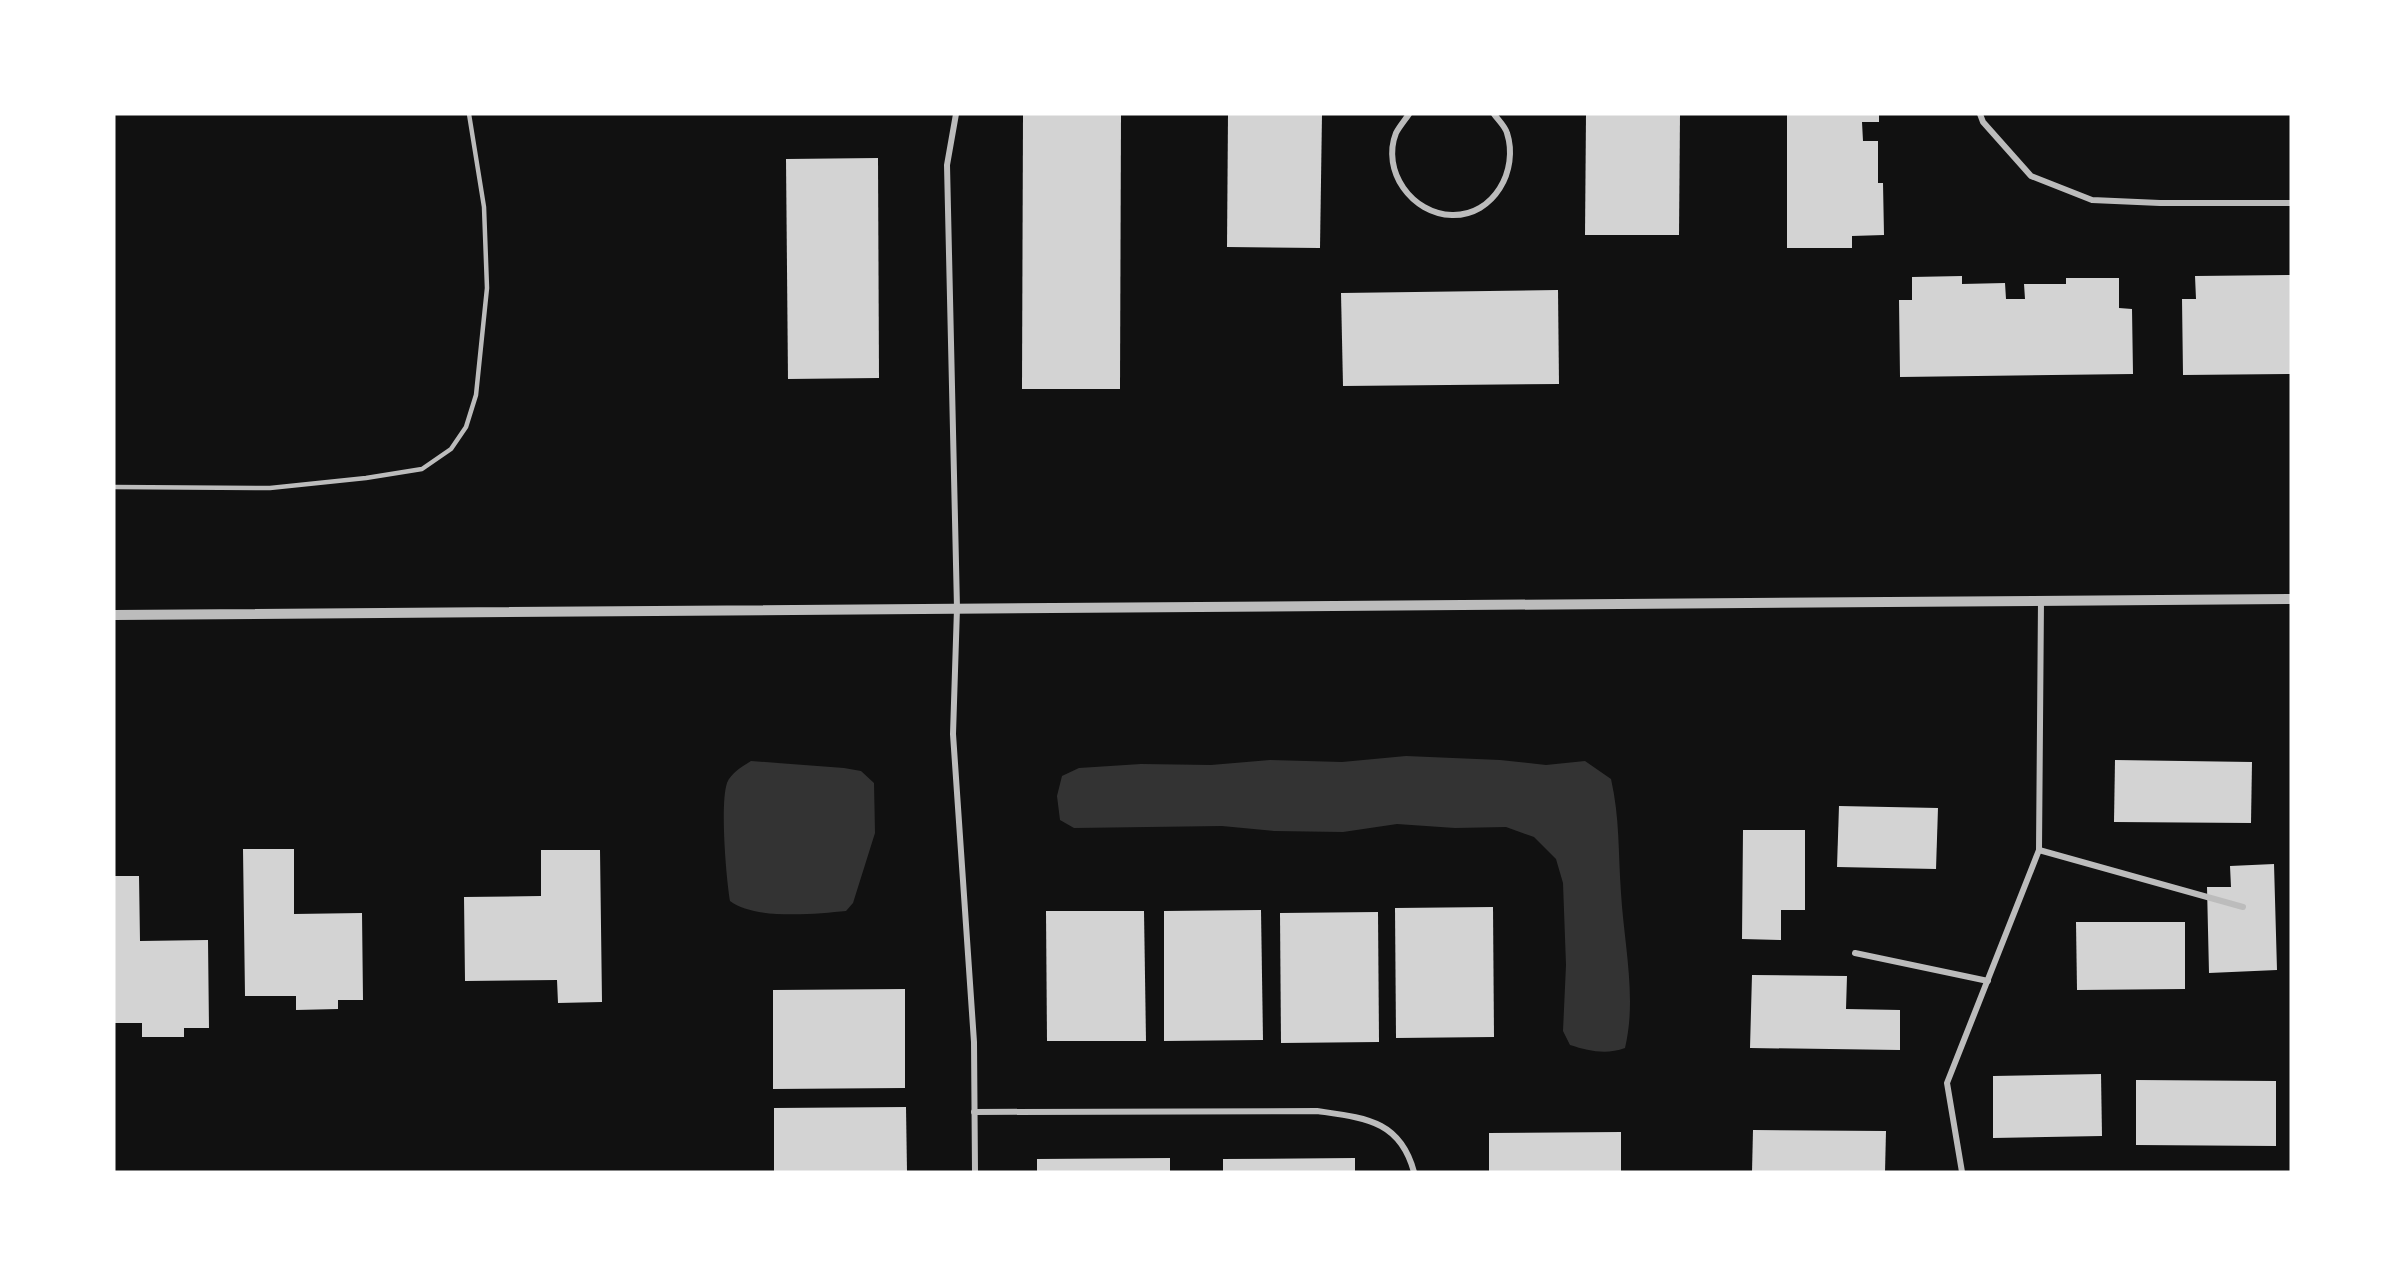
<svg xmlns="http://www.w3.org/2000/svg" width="2405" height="1286" font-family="Jost,sans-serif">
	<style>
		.water { fill: #333 }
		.building { fill: #d3d3d3 }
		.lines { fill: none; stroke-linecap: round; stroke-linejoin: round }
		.service { stroke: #bcbcbc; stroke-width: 4.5 }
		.minor { stroke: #bcbcbc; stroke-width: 6 }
		.tertiary { stroke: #bcbcbc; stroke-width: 10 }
	</style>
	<rect width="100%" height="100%" fill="#111"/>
	<g class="water">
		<path d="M1406 756 1500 760 1546 765 1585 761 1611 779C1620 819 1618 853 1621 893 1624 944 1637 998 1625 1048 1606 1055 1589 1051 1570 1045L1563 1031 1566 965 1563 883 1556 859 1534 837 1506 827 1455 828 1397 824 1343 832 1274 831 1222 826 1074 828 1060 820 1057 796 1062 776 1079 768 1141 764 1211 765 1270 760 1342 762Z"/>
		<path d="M751 761 844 768 861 771 874 783 875 833 853 903 846 911C815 914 755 920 730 901 726 877 720 804 727 783 731 773 743 766 751 761Z"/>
	</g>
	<g class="building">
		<path d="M1023 114H1121L1120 389H1022Z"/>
		<path d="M1228 114H1322L1320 248 1227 247Z"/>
		<path d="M1586 114H1680L1679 235H1585Z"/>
		<path d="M1787 114H1879V122H1862L1863 141H1878V183H1883L1884 235 1852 236V248H1787Z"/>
		<path d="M878 158 879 378 788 379 786 159Z"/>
		<path d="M2290 275 2291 374 2183 375 2182 299H2196L2195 276Z"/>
		<path d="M1962 276V284L2005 283 2006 299H2025L2024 284H2066V278H2119V308L2132 309 2133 374 1900 377 1899 300H1912V277Z"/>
		<path d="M1558 290 1559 384 1343 386 1341 293Z"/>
		<path d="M2115 760 2252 762 2251 823 2114 822Z"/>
		<path d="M1839 806 1938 808 1936 869 1837 867Z"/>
		<path d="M1743 830H1805V910H1781V940L1742 939Z"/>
		<path d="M243 849H294V914L362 913 363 1000H338V1009L296 1010V996H245Z"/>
		<path d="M541 850H600L602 1002 558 1003 557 980 465 981 464 897 541 896Z"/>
		<path d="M2274 864 2277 970 2209 973 2207 887H2231L2230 866Z"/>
		<path d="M114 876H139L140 941 208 940 209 1028H184V1037H142V1023H114Z"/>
		<path d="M1493 907 1494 1037 1396 1038 1395 908Z"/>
		<path d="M1261 910 1263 1040 1164 1041V911Z"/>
		<path d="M1046 911H1144L1146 1041H1047Z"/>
		<path d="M1378 912 1379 1042 1281 1043 1280 913Z"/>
		<path d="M2076 922H2185V989L2077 990Z"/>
		<path d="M1752 975 1847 976 1846 1009 1900 1010V1050L1750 1048Z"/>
		<path d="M905 989V1088L773 1089V990Z"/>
		<path d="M2101 1074 2102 1136 1993 1138V1076Z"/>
		<path d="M2136 1080 2276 1081V1146L2136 1145Z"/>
		<path d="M906 1107 907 1172H774V1108Z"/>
		<path d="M1753 1130 1886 1131 1885 1172H1752Z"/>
		<path d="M1621 1132V1172H1489V1133Z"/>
		<path d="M1170 1158V1172H1037V1159Z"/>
		<path d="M1355 1158V1172H1223V1159Z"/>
	</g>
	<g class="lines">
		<path class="service" d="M114 487 270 488 366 478 422 469 451 449 466 427 476 395 487 288 484 207 469 114"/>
		<g class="minor">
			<path d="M956 114 947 165 957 608 953 734 974 1042 975 1172"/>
			<path d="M1409 114C1405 120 1399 127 1396 133 1381 171 1412 214 1452 215 1494 216 1519 170 1507 133 1505 126 1498 120 1494 114"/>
			<path d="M1980 114 1983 122 2031 176 2092 200 2160 203H2291"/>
			<path d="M2039 850 2243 907"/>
			<path d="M1855 953 1988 981"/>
			<path d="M974 1112 1317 1111C1365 1118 1400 1120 1414 1172"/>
			<path d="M1962 1172 1947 1083 2039 850 2041 600"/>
		</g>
		<path class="tertiary" d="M114 615 2291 599"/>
	</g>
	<rect width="2405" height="1286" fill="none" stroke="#ffffff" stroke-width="231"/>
</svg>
